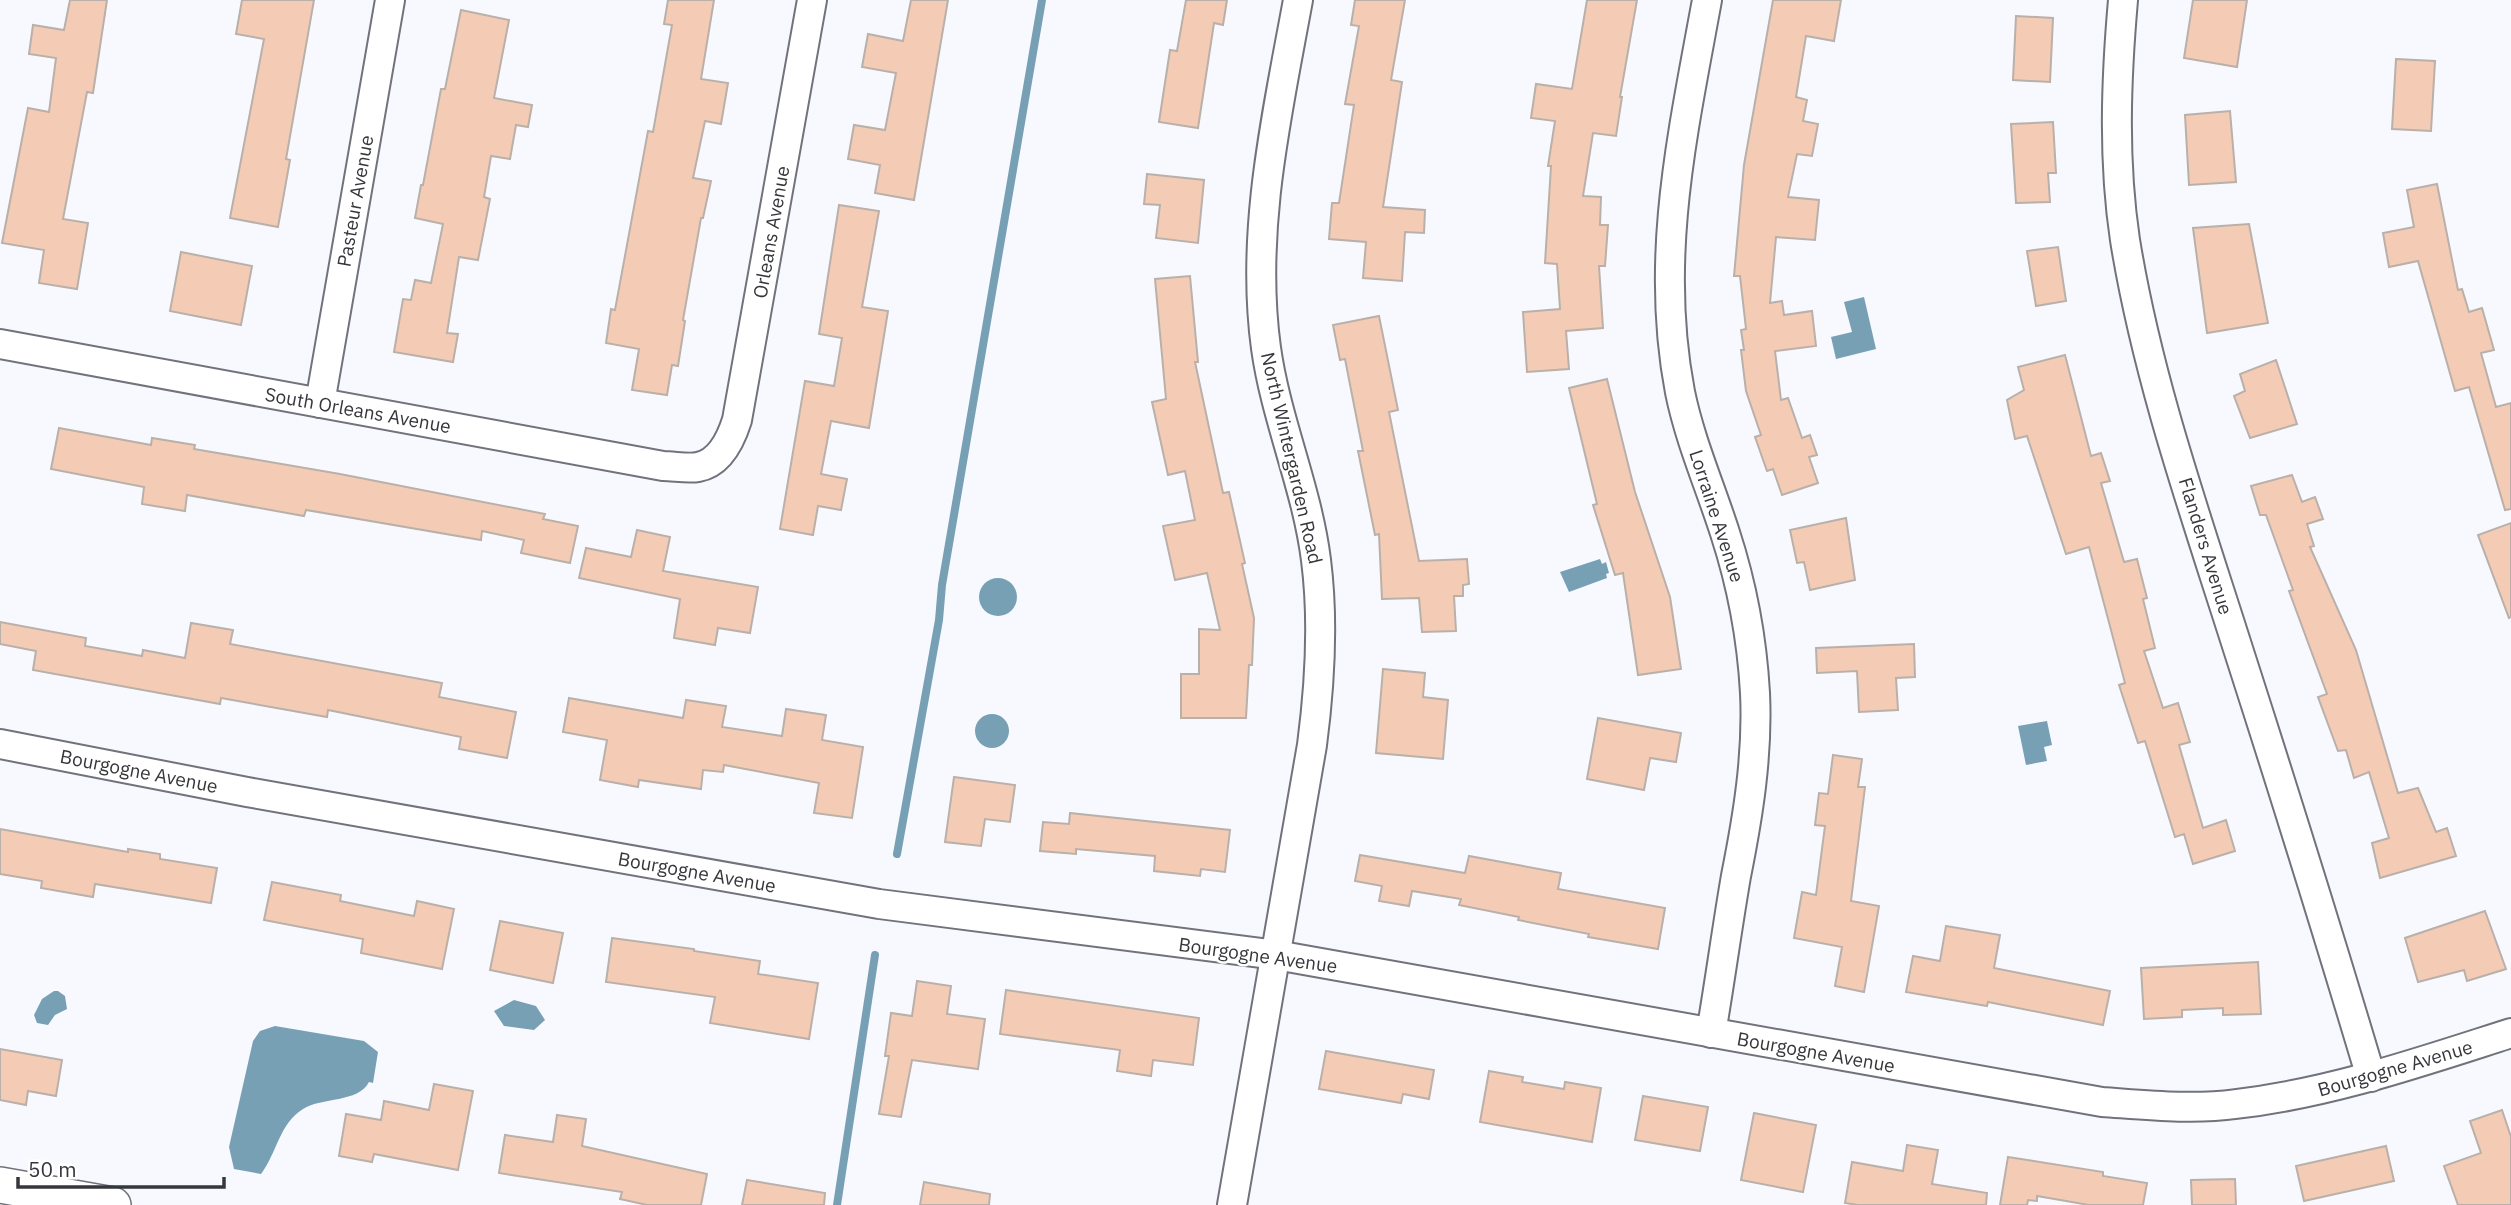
<svg xmlns="http://www.w3.org/2000/svg" width="2511" height="1205" font-family="'IBM Plex Sans',sans-serif">
	<style>
		.water { fill: #77a0b5 }
		.lines { fill: none; stroke-linecap: round; stroke-linejoin: round }
		.stream { stroke: #77a0b5; stroke-width: 8 }
		.building { fill: #f4ccb6; stroke: #bab0aa; stroke-width: 2 }
		.minor-casing { stroke: #71727c; stroke-width: 32 }
		.tertiary-casing { stroke: #71727c; stroke-width: 38 }
		.minor { stroke: #fff; stroke-width: 28 }
		.tertiary { stroke: #fff; stroke-width: 35 }
		.labels { text-anchor: middle; stroke-width: 5; stroke-linejoin: round; paint-order: stroke }
		.street-label { font-size: 19px; fill: #36373b; stroke: #fff }
	</style>
	<rect width="100%" height="100%" fill="#f8f9ff"/>
	<g class="water">
		<path d="M1864 297 1876 349 1836 359 1831 337 1852 332 1844 302Z"/>
		<path d="M1600 559 1602 564 1606 562 1609 573 1606 574 1607 578 1569 592 1560 572Z"/>
		<circle cx="998" cy="597" r="19"/>
		<circle cx="992" cy="731" r="17"/>
		<path d="M2047 721 2052 745 2044 747 2047 761 2026 765 2018 726Z"/>
		<path d="M54 991H58L65 996 67 1009 55 1015 48 1025 37 1023 34 1015 42 999Z"/>
		<path d="M514 1000 536 1006 545 1020 534 1030 504 1026 494 1011Z"/>
		<path d="M275 1026 364 1041 378 1052 373 1083 369 1082C358 1103 322 1097 303 1109 279 1124 277 1153 261 1174L234 1169 229 1147 253 1041 260 1031Z"/>
	</g>
	<g class="lines">
		<g class="stream">
			<path d="M897 854 939 620 942 585 1042 0"/>
			<path d="M837 1205 875 955"/>
		</g>
	</g>
	<g class="building">
		<path d="M70 0H107L93 93 87 92 63 219 88 223 77 289 39 283 44 250 2 243 28 108 49 112 56 58 29 54 33 25 64 30Z"/>
		<path d="M242 0H314L286 159 290 160 278 227 230 218 264 39 236 34Z"/>
		<path d="M668 0H714L701 79 728 83 721 124 705 121 693 178 711 181 703 218H701L683 320 685 321 678 366 672 365 667 395 632 390 639 349 606 343 611 309 615 310 648 131 653 132 672 25 664 24Z"/>
		<path d="M911 0H948L914 200 875 193 880 165 848 159 854 125 885 130 896 73 862 67 868 34 903 41Z"/>
		<path d="M1186 0H1227L1223 25 1214 23 1198 128 1159 122 1170 50 1177 51Z"/>
		<path d="M1355 0H1405L1391 80 1402 82 1383 207 1425 210 1424 233 1405 232 1402 281 1363 278 1366 242 1329 239 1332 203H1339L1354 105 1345 104 1359 26 1351 25Z"/>
		<path d="M1587 0H1637L1620 97H1622L1616 136 1593 133 1583 196 1601 197 1600 225H1608L1605 266H1599L1603 328 1566 331 1569 369 1527 372 1523 312 1560 309 1557 264 1545 263 1551 166H1548L1555 121 1531 118 1536 84 1572 89Z"/>
		<path d="M1773 0H1841L1834 41 1806 36 1796 97 1807 100 1803 121 1818 124 1812 156 1797 154 1788 197 1819 200 1815 240 1776 237 1770 303 1782 301 1784 315 1812 311 1816 346 1775 351 1781 400 1788 398 1802 438 1810 435 1817 455 1809 457 1818 483 1782 495 1773 469 1767 471 1755 437 1761 435 1746 391 1741 350H1744L1741 330 1746 329 1740 276H1734L1744 165Z"/>
		<path d="M2193 0H2247L2237 67 2184 58Z"/>
		<path d="M461 10 509 20 494 98 532 105 528 127 516 125 510 159 491 156 484 197 490 199 478 260 459 257 447 333 458 334 453 362 394 352 403 299 411 300 415 280 431 283 443 224 415 218 421 185H423L441 89H445Z"/>
		<path d="M2016 16 2053 18 2050 82 2013 80Z"/>
		<path d="M2396 59 2435 61 2431 131 2392 129Z"/>
		<path d="M2230 111 2236 182 2189 185 2185 115Z"/>
		<path d="M2053 122 2056 173H2048L2050 202 2016 203 2011 124Z"/>
		<path d="M1147 174 1204 180 1198 243 1156 238 1160 205 1144 204Z"/>
		<path d="M2437 184 2458 290 2462 289 2469 312 2482 308 2494 350 2481 353 2496 407 2511 403V509L2505 510 2469 387 2455 391 2418 261 2389 267 2383 233 2414 227 2407 190Z"/>
		<path d="M839 205 879 211 862 307 888 311 869 428 831 421 821 474 847 479 841 510 818 506 813 535 780 529 805 381 834 386 842 338 819 334Z"/>
		<path d="M2249 224 2268 323 2207 333 2193 228Z"/>
		<path d="M2058 247 2066 301 2036 306 2027 251Z"/>
		<path d="M181 252 252 266 241 325 170 311Z"/>
		<path d="M1190 276 1198 362H1195L1223 493 1229 492 1245 563 1242 564 1254 618 1252 665H1249L1246 718H1181V674H1199V629L1220 630 1207 573 1175 580 1163 526 1195 520 1185 471 1168 475 1152 402 1166 399 1155 279Z"/>
		<path d="M1379 316 1398 410 1389 412 1419 561 1467 559 1469 584 1463 585V596H1454L1456 631 1422 632 1419 598 1382 599 1379 534 1375 535 1358 451H1363L1345 359 1340 360 1333 325Z"/>
		<path d="M2065 355 2091 456 2101 453 2110 481 2101 483 2124 562 2137 559 2147 598 2143 599 2155 648 2144 651 2163 708 2178 703 2190 742 2179 745 2203 828 2226 820 2235 851 2193 864 2184 834 2175 837 2145 741 2138 743 2119 685 2125 683 2089 547 2066 554 2027 436 2015 439 2007 400 2024 390 2018 367Z"/>
		<path d="M2276 360 2297 424 2250 438 2234 396 2245 391 2240 374Z"/>
		<path d="M1607 379 1635 492 1670 597 1681 669 1638 675 1623 573 1615 575 1593 505 1597 504 1569 388Z"/>
		<path d="M59 428 151 445 152 438 195 445 194 449 340 474 545 514 543 519 578 526 570 563 521 553 524 540 482 531 481 540 306 510 304 516 187 495 185 511 142 504 144 487 51 469Z"/>
		<path d="M2292 475 2302 502 2315 497 2323 519 2307 524 2314 546 2310 547 2356 650 2398 793 2418 788 2436 832 2447 828 2456 856 2380 878 2372 843 2389 838 2369 772 2354 778 2346 750 2338 751 2318 697 2327 694 2289 591 2293 590 2266 515H2260L2251 486Z"/>
		<path d="M1846 518 1855 580 1810 590 1804 562 1797 563 1790 530Z"/>
		<path d="M2511 523V617L2509 618 2478 535Z"/>
		<path d="M637 530 670 537 663 571 758 587 750 633 718 628 715 645 674 638 680 599 579 578 586 548 631 557Z"/>
		<path d="M0 622 86 638 85 646 142 656 143 650 185 658 191 623 233 630 230 644 442 683 439 697 516 712 507 758 459 749 461 737 328 710 327 717 221 698 220 704 33 670 36 651 0 644Z"/>
		<path d="M1914 644 1915 677 1896 678 1898 710 1859 712 1857 671 1817 673 1816 648Z"/>
		<path d="M1383 669 1425 673 1423 697 1448 700 1443 759 1376 753Z"/>
		<path d="M569 698 683 718 686 700 726 706 722 727 782 736 786 709 826 715 822 740 863 747 852 818 814 813 819 783 724 765 723 772 703 770 701 789 639 780 638 787 600 780 607 740 563 732Z"/>
		<path d="M1598 718 1681 733 1676 762 1650 758 1644 790 1587 779Z"/>
		<path d="M1833 755 1862 759 1858 787H1865L1851 901 1879 906 1864 992 1835 986 1842 947 1794 938 1802 892 1816 895 1825 826 1815 825 1819 793 1828 794Z"/>
		<path d="M954 777 1015 785 1010 822 985 819 981 846 945 842Z"/>
		<path d="M1070 813 1230 830 1225 872 1201 869 1200 876 1154 871 1155 856 1076 849V854L1040 851 1043 822 1069 824Z"/>
		<path d="M0 829 128 852V849L160 854V859L217 868 211 903 95 884 93 897 41 888 42 881 0 874Z"/>
		<path d="M1360 855 1465 873 1469 856 1561 873 1558 889 1665 908 1658 949 1588 937 1589 934 1518 920 1519 917 1459 905 1461 899 1412 891 1409 906 1379 901 1382 886 1355 881Z"/>
		<path d="M272 882 341 895 340 901 414 916 417 901 454 909 442 969 361 953 363 939 264 920Z"/>
		<path d="M2485 911 2506 969 2467 981 2464 970 2418 982 2405 938Z"/>
		<path d="M500 921 563 933 553 983 490 970Z"/>
		<path d="M1946 926 2000 935 1994 968 2110 991 2103 1025 1988 1002 1987 1006 1906 992 1913 956 1940 961Z"/>
		<path d="M612 938 694 949V951L760 961 758 974 818 983 809 1039 710 1023 715 997 606 982Z"/>
		<path d="M2258 962 2261 1014 2223 1015V1008L2182 1010V1017L2144 1019 2141 968Z"/>
		<path d="M917 981 951 986 947 1014 985 1019 978 1069 912 1060 901 1117 879 1114 889 1056H885L891 1013 912 1016Z"/>
		<path d="M1006 990 1199 1018 1193 1065 1153 1060 1151 1076 1117 1071 1120 1050 1000 1034Z"/>
		<path d="M0 1049 62 1060 56 1096 28 1091 26 1105 0 1100Z"/>
		<path d="M1326 1051 1434 1070 1429 1099 1403 1094 1401 1103 1319 1089Z"/>
		<path d="M1489 1071 1523 1077 1522 1082 1564 1089 1565 1082 1601 1088 1592 1142 1480 1122Z"/>
		<path d="M434 1084 473 1091 458 1170 374 1154 372 1162 339 1156 346 1114 381 1120 384 1101 429 1110Z"/>
		<path d="M1643 1096 1708 1107 1700 1151 1635 1140Z"/>
		<path d="M2502 1110 2511 1137V1205H2458L2444 1166 2481 1153 2470 1121Z"/>
		<path d="M1754 1113 1816 1125 1803 1192 1741 1180Z"/>
		<path d="M557 1115 586 1119 582 1146 707 1174 701 1205H647L620 1199 622 1192 499 1173 505 1135 553 1142Z"/>
		<path d="M1907 1145 1938 1150 1932 1184 1987 1193 1986 1205H1858L1845 1203 1852 1162 1903 1171Z"/>
		<path d="M2386 1146 2394 1181 2304 1201 2296 1166Z"/>
		<path d="M2008 1157 2103 1172V1176L2147 1183 2143 1205H2089L2037 1196V1201L2028 1200 2027 1205H2000Z"/>
		<path d="M2235 1179 2236 1205H2192L2191 1180Z"/>
		<path d="M747 1180 825 1193 824 1205H742Z"/>
		<path d="M924 1182 990 1194 989 1205H920Z"/>
	</g>
	<g class="lines">
		<g class="minor-casing">
			<g id="minor">
				<path d="M1707 0C1683 132 1654 257 1680 392 1690 441 1710 486 1725 533 1742 585 1752 639 1755 693 1758 755 1748 816 1736 876 1727 928 1720 981 1711 1033"/>
				<path d="M2123 0C2116 80 2113 160 2125 240 2148 382 2197 519 2240 655 2285 795 2329 936 2371 1077"/>
				<path d="M0 344 663 466C674 466 688 469 698 467 720 463 731 439 737 420L812 0"/>
				<path d="M320 403 390 0"/>
				<path d="M0 744 247 792 879 904 1276 955 2102 1102C2146 1105 2192 1110 2236 1104 2331 1093 2420 1062 2511 1033"/>
				<path d="M1232 1205 1312 745C1320 684 1324 622 1316 560 1307 488 1276 420 1266 348 1250 231 1277 115 1298 0"/>
			</g>
		</g>
		<g class="tertiary-casing">
			<path id="tertiary" d="M0 1185 113 1205"/>
		</g>
		<use href="#minor" class="minor"/>
		<use href="#tertiary" class="tertiary"/>
	</g>
	<g class="labels">
		<g class="street-label">
			<text transform="translate(355 201) rotate(-80)" y="7">Pasteur Avenue</text>
			<text transform="translate(771 232) rotate(-80)" y="7">Orleans Avenue</text>
			<text transform="translate(358 410) rotate(10)" y="7">South Orleans Avenue</text>
			<text transform="translate(1292 458) rotate(77)" y="7">North Wintergarden Road</text>
			<text transform="translate(1717 516) rotate(72)" y="7">Lorraine Avenue</text>
			<text transform="translate(2206 546) rotate(73)" y="7">Flanders Avenue</text>
			<text transform="translate(139 771) rotate(11)" y="7">Bourgogne Avenue</text>
			<text transform="translate(697 872) rotate(10)" y="7">Bourgogne Avenue</text>
			<text transform="translate(1258 955) rotate(8)" y="7">Bourgogne Avenue</text>
			<text transform="translate(1816 1052) rotate(10)" y="7">Bourgogne Avenue</text>
			<text transform="translate(2395 1068) rotate(-16)" y="7">Bourgogne Avenue</text>
		</g>
	</g>
	<path d="M18 1177v10h206v-10" fill="none" stroke="#36373b" stroke-width="3.5"/>
	<text x="28" y="1177" font-size="21" fill="#36373b" stroke="#ffffff" stroke-width="5" paint-order="stroke">50 m</text>
</svg>
